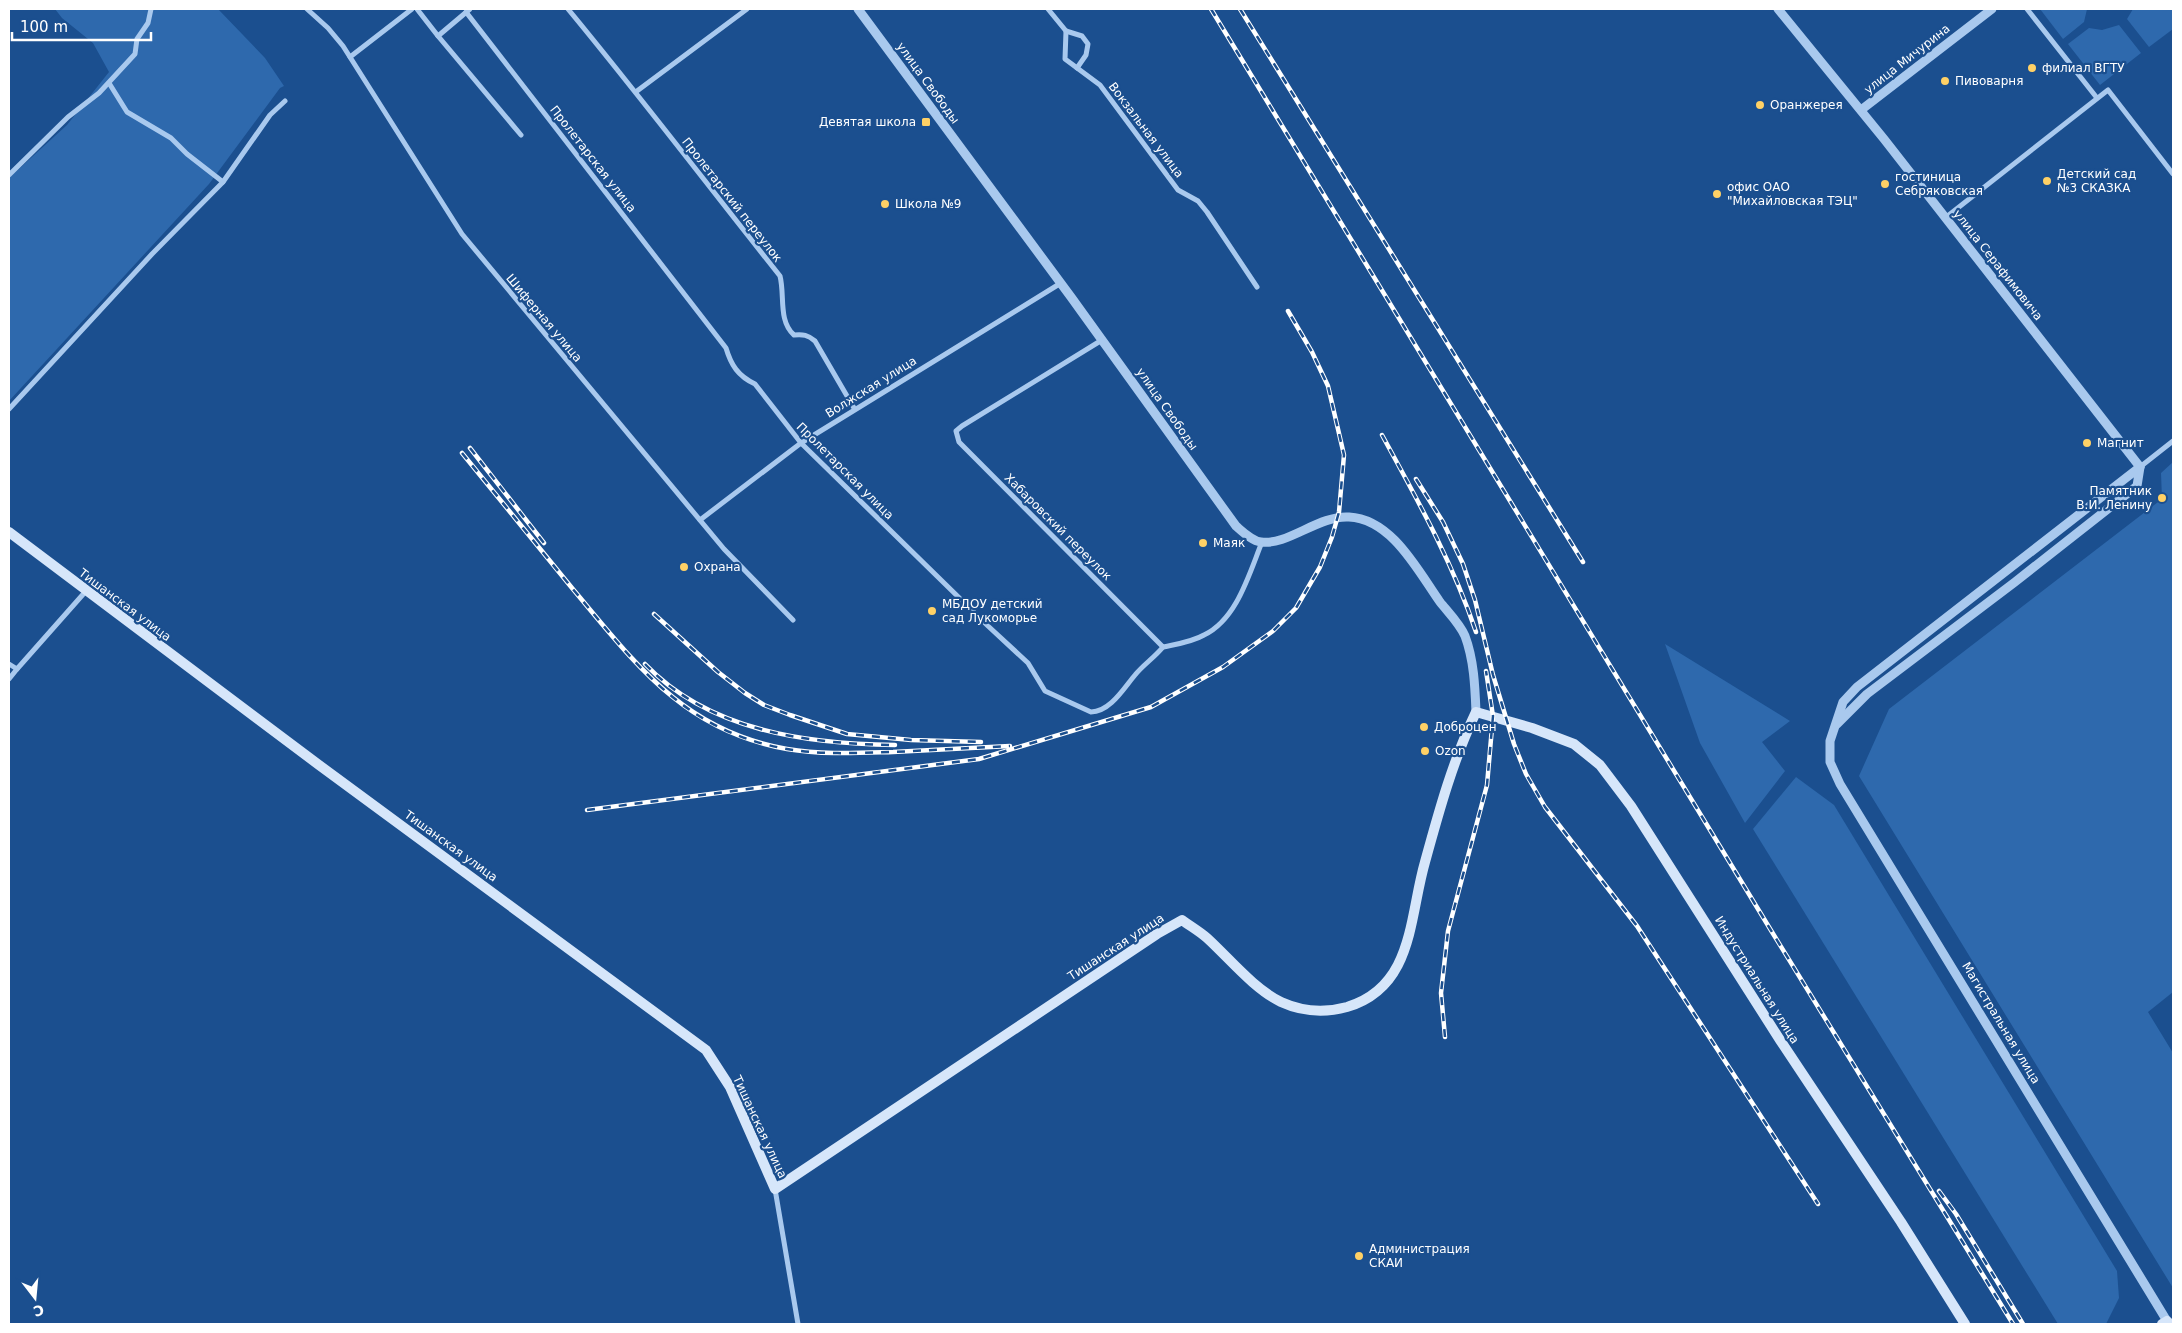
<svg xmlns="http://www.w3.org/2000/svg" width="2182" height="1333" font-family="'DejaVu Sans',sans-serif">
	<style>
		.green { fill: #2e69ad }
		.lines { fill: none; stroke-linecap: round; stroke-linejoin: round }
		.minor { stroke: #a9c9ee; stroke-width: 5 }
		.tertiary { stroke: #a9c9ee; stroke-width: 9 }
		.secondary { stroke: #d6e6fa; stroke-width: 10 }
		.rail-casing { stroke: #fff; stroke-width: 4.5 }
		.rail { stroke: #1b4f8f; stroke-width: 2.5; stroke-dasharray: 8; stroke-linecap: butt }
		.poi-dot { fill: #ffd166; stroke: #1b4f8f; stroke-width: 2 }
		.labels { text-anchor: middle; stroke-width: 4.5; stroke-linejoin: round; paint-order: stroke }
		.street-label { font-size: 12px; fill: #fff; stroke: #1b4f8f }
		.poi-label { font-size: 12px; fill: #fff; stroke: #1b4f8f; text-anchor: start }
	</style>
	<rect width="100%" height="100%" fill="#1b4f8f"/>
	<g class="green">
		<path d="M55 9H218L265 58 284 86 280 88 209 184 9 401V178L67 125 109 72 93 43 62 18Z"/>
		<path d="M2040 9H2087L2084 22 2063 39Z"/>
		<path d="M2133 9H2173V29L2149 47 2127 19Z"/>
		<path d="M2119 25 2141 53 2100 85 2068 44 2089 28 2102 30Z"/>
		<path d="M2173 462V992L2148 1012 2173 1053V1288L1859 776 1889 709 2162 499 2161 473Z"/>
		<path d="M1665 644 1790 721 1762 742 1785 771 1745 823 1700 743Z"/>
		<path d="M1796 777 1834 805 2117 1271 2119 1298 2106 1324H2058L1753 829Z"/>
	</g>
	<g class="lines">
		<g class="minor">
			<path d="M307 9 328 28 343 46 462 234 724 549 793 620"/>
			<path d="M417 9 438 36 470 9"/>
			<path d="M568 9C640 96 709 187 780 276 785 295 778 321 794 335 803 334 808 335 815 341L854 408"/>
			<path d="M1048 9 1066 31 1065 59 1100 85 1178 190 1198 201 1207 212 1257 287"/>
			<path d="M2027 9 2097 98"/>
			<path d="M466 12 726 348C731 365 738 376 755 384L801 443 988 626 1028 663 1045 691 1091 712C1110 712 1124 688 1135 675 1143 665 1155 657 1163 647"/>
			<path d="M1066 31 1082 36 1088 44 1086 55 1077 68"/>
			<path d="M438 36 521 135"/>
			<path d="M350 57 412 9"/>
			<path d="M109 83 127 112 171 138 187 154 223 182"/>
			<path d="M637 91 747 9"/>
			<path d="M9 175 68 117 99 93 135 54 137 39 148 23 151 9"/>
			<path d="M1945 218 2108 90 2173 174"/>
			<path d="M1102 340 962 426 956 431 959 442 1163 647C1177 644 1192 642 1204 635 1237 619 1249 574 1262 542"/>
			<path d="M9 409 152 254 223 182 270 115 285 101"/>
			<path d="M2140 467 2173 441"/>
			<path d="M700 520 801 443 1061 283"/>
			<path d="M9 664 17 669 86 591"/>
			<path d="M9 679 17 669"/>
			<path d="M775 1189 798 1324"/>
		</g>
		<g class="tertiary">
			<path d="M858 9 1071 297 1236 526C1243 532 1252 541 1261 542 1287 546 1319 515 1349 517 1392 519 1418 571 1440 602 1448 612 1460 624 1465 636 1474 660 1475 687 1476 712"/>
			<path d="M1778 9 1884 139 2140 467"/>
			<path d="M1861 110 1992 9"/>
			<path d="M2140 467 1857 687 1843 702 1830 741V762L1840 784 2167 1321"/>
			<path d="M1837 724 1867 694 2015 582 2137 486 2140 467"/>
		</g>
		<g class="secondary">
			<path d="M9 532 319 765 706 1050 730 1087 775 1189 1157 934 1182 920C1190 926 1199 931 1207 938 1229 958 1254 989 1281 1002 1303 1012 1325 1013 1347 1007 1414 987 1409 917 1425 862 1439 811 1453 760 1476 712L1532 728 1574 744 1600 765 1631 806 1780 1040 1901 1222 1965 1324"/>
			<path d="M2162 1324 2167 1321 2170 1324"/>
		</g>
		<g class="rail-casing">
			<g id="rail">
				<path d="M1211 9 1772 932 2013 1324"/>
				<path d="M1240 9 1583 562"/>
				<path d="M1382 435C1417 499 1453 563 1476 632"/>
				<path d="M470 448 544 543"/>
				<path d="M462 453C499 498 535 543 572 588 635 663 683 731 787 749 822 755 858 753 893 752 932 750 971 748 1010 746"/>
				<path d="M1416 479 1443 522 1463 564 1475 600 1493 675 1514 744 1526 774 1545 807 1637 926 1818 1204"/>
				<path d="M654 614 718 672 745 693 764 705 790 715 847 734 911 740 981 742"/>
				<path d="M645 664C709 731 807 744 895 745"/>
				<path d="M587 810 979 759 1151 707 1223 667 1273 631 1296 608 1320 567 1332 537 1339 512 1344 455 1328 386 1312 352 1288 311"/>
				<path d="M1445 1037 1441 993 1448 931 1487 785 1493 716 1486 671"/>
				<path d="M1939 1191 1956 1214 2023 1324"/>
			</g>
		</g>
		<use href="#rail" class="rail"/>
	</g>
	<g class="poi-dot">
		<circle cx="2032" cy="68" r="5"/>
		<circle cx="1945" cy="81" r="5"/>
		<circle cx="1760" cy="105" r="5"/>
		<rect x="921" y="117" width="10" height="10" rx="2.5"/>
		<circle cx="2047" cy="181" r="5"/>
		<circle cx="1885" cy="184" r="5"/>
		<circle cx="1717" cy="194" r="5"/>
		<circle cx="885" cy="204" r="5"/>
		<circle cx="2087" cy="443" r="5"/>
		<circle cx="2162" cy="498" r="5"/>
		<circle cx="1203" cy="543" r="5"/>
		<circle cx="684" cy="567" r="5"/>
		<circle cx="932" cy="611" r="5"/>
		<circle cx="1424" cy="727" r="5"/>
		<circle cx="1425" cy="751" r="5"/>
		<circle cx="1359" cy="1256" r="5"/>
	</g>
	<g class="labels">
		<g class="street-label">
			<text transform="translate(1907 59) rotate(-38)" y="4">улица Мичурина</text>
			<text transform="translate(928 83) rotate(54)" y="4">улица Свободы</text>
			<text transform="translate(1146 130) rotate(53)" y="4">Вокзальная улица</text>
			<text transform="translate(593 159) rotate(52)" y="4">Пролетарская улица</text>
			<text transform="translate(732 200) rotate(52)" y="4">Пролетарский переулок</text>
			<text transform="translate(1998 265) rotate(52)" y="4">улица Серафимовича</text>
			<text transform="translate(544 318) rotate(50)" y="4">Шиферная улица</text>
			<text transform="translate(871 387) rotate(-32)" y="4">Волжская улица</text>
			<text transform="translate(1167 409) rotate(55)" y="4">улица Свободы</text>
			<text transform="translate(845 471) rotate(45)" y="4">Пролетарская улица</text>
			<text transform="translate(1058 527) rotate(45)" y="4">Хабаровский переулок</text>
			<text transform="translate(125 605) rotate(37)" y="4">Тишанская улица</text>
			<text transform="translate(451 846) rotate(36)" y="4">Тишанская улица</text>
			<text transform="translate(1116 947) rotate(-33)" y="4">Тишанская улица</text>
			<text transform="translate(1757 980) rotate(58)" y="4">Индустриальная улица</text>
			<text transform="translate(2001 1023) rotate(59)" y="4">Магистральная улица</text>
			<text transform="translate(760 1127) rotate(65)" y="4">Тишанская улица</text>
		</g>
		<g class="poi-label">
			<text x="2042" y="72">филиал ВГТУ</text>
			<text x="1955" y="85">Пивоварня</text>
			<text x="1770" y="109">Оранжерея</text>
			<text x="916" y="126" text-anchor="end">Девятая школа</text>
			<text x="2057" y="178">Детский сад<tspan x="2057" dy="14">№3 СКАЗКА</tspan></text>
			<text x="1895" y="181">гостиница<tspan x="1895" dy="14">Себряковская</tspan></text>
			<text x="1727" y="191">офис ОАО<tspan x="1727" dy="14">"Михайловская ТЭЦ"</tspan></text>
			<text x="895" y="208">Школа №9</text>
			<text x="2097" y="447">Магнит</text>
			<text x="2152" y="495" text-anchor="end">Памятник<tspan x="2152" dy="14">В.И. Ленину</tspan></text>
			<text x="1213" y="547">Mаяк</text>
			<text x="694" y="571">Охрана</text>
			<text x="942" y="608">МБДОУ детский<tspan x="942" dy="14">сад Лукоморье</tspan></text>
			<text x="1434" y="731">Доброцен</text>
			<text x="1435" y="755">Ozon</text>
			<text x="1369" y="1253">Администрация<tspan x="1369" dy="14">СКАИ</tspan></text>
		</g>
	</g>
	<rect width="2182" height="1333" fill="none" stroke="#ffffff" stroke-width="20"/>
	<g transform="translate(35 1298) rotate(164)" stroke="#1b4f8f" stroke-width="4" paint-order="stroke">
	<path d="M0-4L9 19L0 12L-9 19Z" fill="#ffffff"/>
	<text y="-8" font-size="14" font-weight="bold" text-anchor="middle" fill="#ffffff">С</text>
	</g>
	<path d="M12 32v8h139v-8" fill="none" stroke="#ffffff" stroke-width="2.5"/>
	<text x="20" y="32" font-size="15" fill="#ffffff" stroke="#1b4f8f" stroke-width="4" paint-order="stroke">100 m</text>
</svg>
